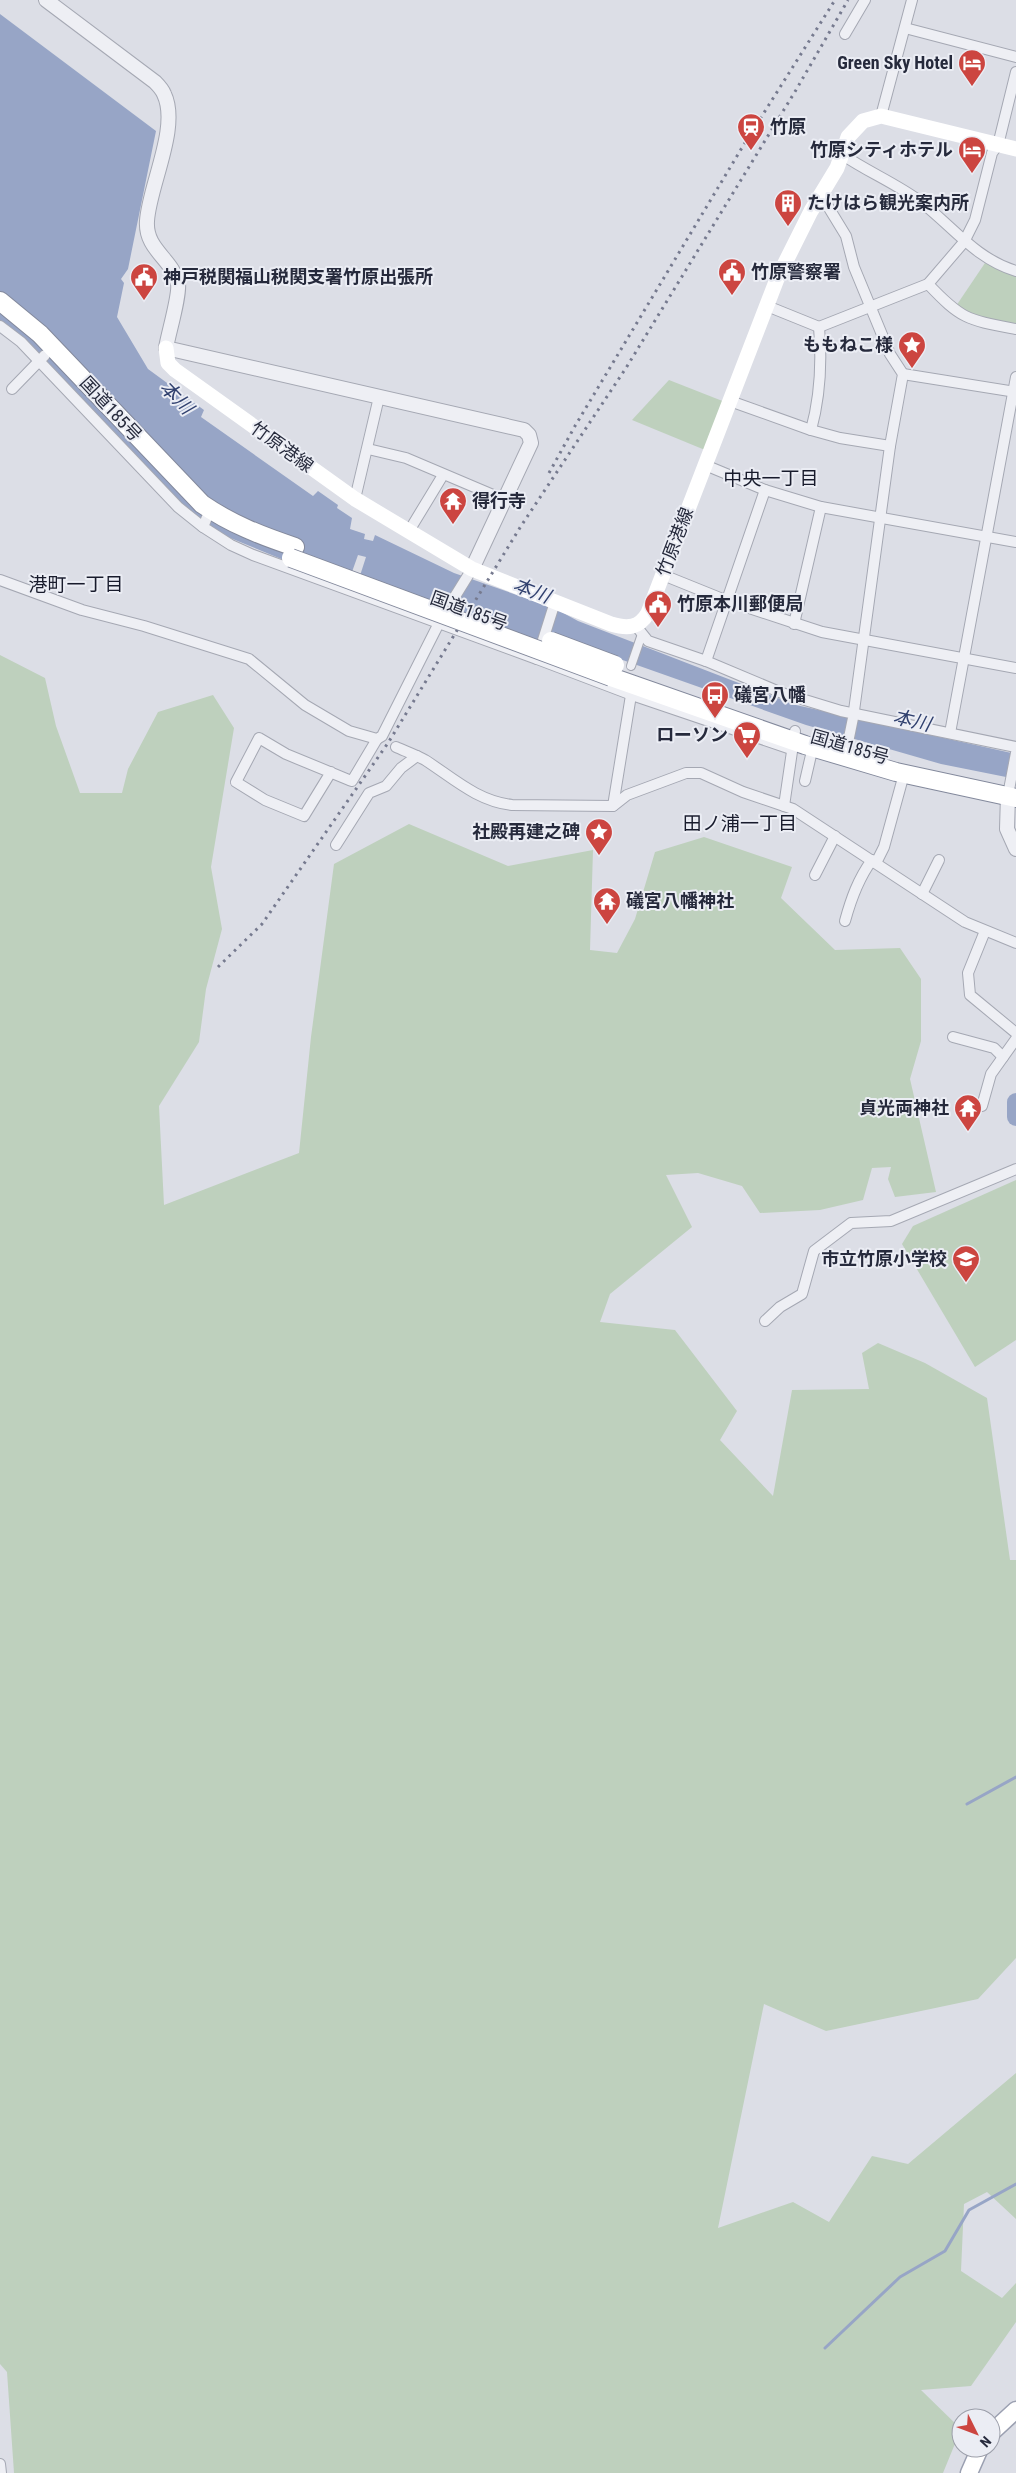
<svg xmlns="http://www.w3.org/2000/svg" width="1016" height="2473" font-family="'Roboto Condensed','Noto Sans JP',sans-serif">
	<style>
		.green { fill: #bed0bd }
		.water { fill: #97a5c6 }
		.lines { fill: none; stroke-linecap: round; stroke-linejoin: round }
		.stream { stroke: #97a5c6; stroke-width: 3 }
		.river { stroke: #97a5c6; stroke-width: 18 }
		.pedestrian-casing { stroke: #a5a8b3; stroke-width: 10 }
		.minor-casing { stroke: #a5a8b3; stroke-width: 12 }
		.tertiary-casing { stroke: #a5a8b3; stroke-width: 16 }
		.primary-casing { stroke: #9ba0b1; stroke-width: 19 }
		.trunk-casing { stroke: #83899c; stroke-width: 20 }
		.pedestrian { stroke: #eeeff4; stroke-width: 8 }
		.minor { stroke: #eeeff4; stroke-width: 10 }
		.tertiary { stroke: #eeeff4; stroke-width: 14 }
		.secondary { stroke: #fff; stroke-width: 15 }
		.primary { stroke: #fff; stroke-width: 16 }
		.trunk { stroke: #fff; stroke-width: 18 }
		.rail { stroke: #767a8f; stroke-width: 3; stroke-dasharray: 2.5 5; stroke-linecap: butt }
		.trunk-bridge-casing { stroke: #83899c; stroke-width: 20; stroke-linecap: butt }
		.trunk-bridge { stroke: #fff; stroke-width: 18 }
		.labels { text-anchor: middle; stroke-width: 4; stroke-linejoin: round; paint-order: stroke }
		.poi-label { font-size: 18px; font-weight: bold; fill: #262a3c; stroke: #ebedf4; text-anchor: start }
		.street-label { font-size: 18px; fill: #262a3c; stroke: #ebedf4 }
		.water-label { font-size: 19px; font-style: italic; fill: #31416f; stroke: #ebedf4 }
		.neighbourhood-label { font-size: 19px; fill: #181b2c; stroke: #ebedf4 }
	</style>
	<rect width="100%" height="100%" fill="#dcdee6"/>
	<g class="green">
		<path d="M985 263 1016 275V325L980 318 956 306Z"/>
		<path d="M669 380 725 402 705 450 632 420Z"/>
		<path d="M0 655 45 678 56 726 80 793H122L128 769 158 712 213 695 234 728 211 867 222 929 206 989 199 1042 159 1106 164 1205 299 1153 311 1037 334 864 409 824 508 866 593 850 590 950 617 953 635 919 655 852 704 837 792 867 781 898 835 950 900 948 921 979V1041L910 1079 936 1192 895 1197 888 1179 891 1167 872 1168 863 1200 820 1210 760 1213 742 1186 698 1173 666 1175 692 1227 610 1294 600 1322 675 1330 737 1411 720 1440 773 1496 792 1390 869 1389 862 1353 878 1343 925 1363 987 1398 1010 1560H1016V1958L978 1999 826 2031 764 2004 718 2228 793 2202 829 2222 872 2156 908 2164 1016 2073V2219L987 2192 964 2204 961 2271 1002 2298 1016 2283V2322L971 2386 921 2390 961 2429 943 2473H14L7 2372 0 2364Z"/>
		<path d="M1016 1180V1340L975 1367 902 1244 913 1226Z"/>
	</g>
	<path class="water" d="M0 14 156 131 128 269 121 279 124 283 117 317 148 369 204 410 201 417 313 496 318 491 338 505 337 508 352 518 350 529 365 534 364 539 373 541 375 535 454 573 554 608 578 621 796 705 1016 754V779L941 764 806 725 617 658 609 683 356 588 366 557 358 555 347 586 223 535 197 520 0 321Z"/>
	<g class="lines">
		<g class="stream">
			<path d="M967 1804 1016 1777"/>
			<path d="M825 2348 900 2277 945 2251 969 2210 1016 2184"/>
		</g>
		<path class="river" d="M1016 1102V1117"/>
		<g class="pedestrian-casing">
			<path id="pedestrian" d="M631 666 642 634"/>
		</g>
		<g class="minor-casing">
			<g id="minor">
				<path d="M905 28 1016 57"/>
				<path d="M845 34 865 0"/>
				<path d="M881 116 912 0"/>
				<path d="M843 155C868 172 897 184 921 202 953 227 976 259 1016 271"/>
				<path d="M821 195 846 236 854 267 890 354 903 374 890 446 853 718 845 757"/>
				<path d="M928 284C962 320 968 320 1016 329"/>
				<path d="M767 306 819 327"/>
				<path d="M0 326 21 342 178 507 203 527"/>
				<path d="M903 374 1016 392"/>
				<path d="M12 389 45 355"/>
				<path d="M730 401 811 430 840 438 890 446"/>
				<path d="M811 430C820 397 822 362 819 327L928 284 964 242 975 220 992 153 998 145 1016 72"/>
				<path d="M368 449 406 458 505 500"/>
				<path d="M705 465 765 490 821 507 1016 542"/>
				<path d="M355 499 379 397"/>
				<path d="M210 510 203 527 231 545 253 555 537 659 555 602"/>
				<path d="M409 531 443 475"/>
				<path d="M663 575 725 600 822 632 1016 668"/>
				<path d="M0 580 82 610 144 626 249 659 305 705 349 731 377 739 382 736 441 619 472 569"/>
				<path d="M794 624 821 507"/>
				<path d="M636 626 648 641 706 661 782 693 841 711 1016 747"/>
				<path d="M537 659 632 695 791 749"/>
				<path d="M706 661 765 490"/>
				<path d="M950 733 1016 377"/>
				<path d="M396 747C405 751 416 755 425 760 453 778 477 801 512 805L613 806 627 795 686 773H701L743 792 793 809 965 922 1016 943"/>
				<path d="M331 772 304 816 265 800 236 782 259 738 286 754 349 780 352 781 377 739"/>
				<path d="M805 781 811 755"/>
				<path d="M1008 795 1016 753"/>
				<path d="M613 806 632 689"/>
				<path d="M784 806 795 731"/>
				<path d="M336 845 369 793 386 786 401 768 417 756"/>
				<path d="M876 863 884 847 904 774"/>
				<path d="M815 875 835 836"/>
				<path d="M922 894 939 860"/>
				<path d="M845 921C851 899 858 879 872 860"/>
				<path d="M985 931 968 973 970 995 1016 1033"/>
				<path d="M953 1037 994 1048 1003 1057"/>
				<path d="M982 1106 991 1074 1016 1039"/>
				<path d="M765 1321 780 1307 802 1294 814 1251 851 1223 891 1221 1016 1169"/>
				<path d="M0 2464 1 2473"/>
			</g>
		</g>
		<g class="tertiary-casing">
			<g id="tertiary">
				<path d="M46 0 155 82C158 85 162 89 164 94 180 127 149 186 147 221 145 250 173 259 178 284 180 295 168 335 166 348L524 430 529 435 531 443 472 569"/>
				<path d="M1008 795 1007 829 1016 849"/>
			</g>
		</g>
		<g class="primary-casing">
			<g id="primary">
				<path d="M991 2433 1016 2410"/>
				<path d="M969 2473 980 2448"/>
			</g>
		</g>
		<g class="trunk-casing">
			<g id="trunk">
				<path d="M0 301 40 334 202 504C231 524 262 536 295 547"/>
				<path d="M611 677 805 745 896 772 1016 798"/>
			</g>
		</g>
		<use href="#pedestrian" class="pedestrian"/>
		<use href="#minor" class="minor"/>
		<use href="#tertiary" class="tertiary"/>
		<path class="secondary" d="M166 348 168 363 175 370 355 499 472 569 611 624C628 629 639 628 648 613L777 279 811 211 837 168 848 137 863 121 881 116 1016 149"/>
		<use href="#primary" class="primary"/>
		<use href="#trunk" class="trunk"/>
		<g class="rail">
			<path d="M549 473 575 426 743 146 835 0"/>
			<path d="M218 967 262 924 388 743 521 526 626 368 796 90 848 0"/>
		</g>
		<g class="trunk-bridge-casing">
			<g id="trunk-bridge">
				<path d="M291 558 611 677"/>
				<path d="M551 641 615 665"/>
			</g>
		</g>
		<use href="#trunk-bridge" class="trunk-bridge"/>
	</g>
	<defs>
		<g id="hotel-pin" transform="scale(1.4375)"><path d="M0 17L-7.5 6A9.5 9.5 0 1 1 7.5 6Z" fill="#cc4540" stroke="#ebedf4"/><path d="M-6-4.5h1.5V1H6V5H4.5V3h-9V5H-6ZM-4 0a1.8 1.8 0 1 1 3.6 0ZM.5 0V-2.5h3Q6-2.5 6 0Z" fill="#fff"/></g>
		<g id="station-pin" transform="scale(1.4375)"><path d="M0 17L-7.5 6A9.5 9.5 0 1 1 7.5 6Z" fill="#cc4540" stroke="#ebedf4"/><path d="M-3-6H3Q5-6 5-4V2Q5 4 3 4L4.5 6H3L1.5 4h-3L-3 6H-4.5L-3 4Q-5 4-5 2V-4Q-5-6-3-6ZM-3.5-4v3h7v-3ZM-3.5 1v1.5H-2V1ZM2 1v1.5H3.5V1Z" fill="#fff"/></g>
		<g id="building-pin" transform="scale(1.4375)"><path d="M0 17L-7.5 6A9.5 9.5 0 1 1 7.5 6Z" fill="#cc4540" stroke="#ebedf4"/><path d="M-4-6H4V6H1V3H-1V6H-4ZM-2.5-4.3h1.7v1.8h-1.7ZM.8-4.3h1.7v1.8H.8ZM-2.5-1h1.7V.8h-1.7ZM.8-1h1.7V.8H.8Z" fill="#fff"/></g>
		<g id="civic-pin" transform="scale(1.4375)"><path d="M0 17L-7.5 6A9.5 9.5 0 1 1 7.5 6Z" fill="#cc4540" stroke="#ebedf4"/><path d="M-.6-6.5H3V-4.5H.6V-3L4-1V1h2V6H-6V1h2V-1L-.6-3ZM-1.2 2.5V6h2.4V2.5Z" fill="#fff"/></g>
		<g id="sight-pin" transform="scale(1.4375)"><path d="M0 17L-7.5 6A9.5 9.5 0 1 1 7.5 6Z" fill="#cc4540" stroke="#ebedf4"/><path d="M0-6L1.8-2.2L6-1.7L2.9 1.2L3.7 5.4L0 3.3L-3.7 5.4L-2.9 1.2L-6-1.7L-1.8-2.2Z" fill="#fff"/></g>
		<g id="temple-pin" transform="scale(1.4375)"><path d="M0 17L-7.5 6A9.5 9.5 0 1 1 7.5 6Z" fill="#cc4540" stroke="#ebedf4"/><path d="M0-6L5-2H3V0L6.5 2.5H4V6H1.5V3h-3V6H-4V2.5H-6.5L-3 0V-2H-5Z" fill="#fff"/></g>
		<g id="bus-pin" transform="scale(1.4375)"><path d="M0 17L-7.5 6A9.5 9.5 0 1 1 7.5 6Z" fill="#cc4540" stroke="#ebedf4"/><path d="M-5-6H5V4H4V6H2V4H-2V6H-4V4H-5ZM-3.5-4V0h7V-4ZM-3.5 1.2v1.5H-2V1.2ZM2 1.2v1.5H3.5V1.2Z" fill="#fff"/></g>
		<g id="supermarket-pin" transform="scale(1.4375)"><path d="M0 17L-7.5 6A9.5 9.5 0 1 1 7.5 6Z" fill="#cc4540" stroke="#ebedf4"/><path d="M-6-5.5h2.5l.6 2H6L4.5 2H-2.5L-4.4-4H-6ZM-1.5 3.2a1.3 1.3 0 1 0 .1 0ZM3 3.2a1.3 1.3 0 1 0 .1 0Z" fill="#fff"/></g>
		<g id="school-pin" transform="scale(1.4375)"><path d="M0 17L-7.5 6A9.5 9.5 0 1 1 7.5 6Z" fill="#cc4540" stroke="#ebedf4"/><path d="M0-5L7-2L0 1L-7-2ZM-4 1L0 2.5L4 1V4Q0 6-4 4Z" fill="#fff"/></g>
	</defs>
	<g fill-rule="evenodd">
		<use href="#hotel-pin" x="972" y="63"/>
		<use href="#station-pin" x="751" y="127"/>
		<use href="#hotel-pin" x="972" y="150"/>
		<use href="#building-pin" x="788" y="203"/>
		<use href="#civic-pin" x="732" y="272"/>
		<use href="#civic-pin" x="144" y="277"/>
		<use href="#sight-pin" x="912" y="345"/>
		<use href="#temple-pin" x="453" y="501"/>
		<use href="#civic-pin" x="658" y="604"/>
		<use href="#bus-pin" x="715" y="695"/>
		<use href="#supermarket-pin" x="747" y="735"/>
		<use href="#sight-pin" x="599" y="832"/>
		<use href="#temple-pin" x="607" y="901"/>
		<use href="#temple-pin" x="968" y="1108"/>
		<use href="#school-pin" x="966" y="1259"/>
	</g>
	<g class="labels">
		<g class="poi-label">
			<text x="953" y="69" text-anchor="end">Green Sky Hotel</text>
			<text x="770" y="133">竹原</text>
			<text x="953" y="156" text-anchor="end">竹原シティホテル</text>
			<text x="807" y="209">たけはら観光案内所</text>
			<text x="751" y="278">竹原警察署</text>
			<text x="163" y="283">神戸税関福山税関支署竹原出張所</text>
			<text x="893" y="351" text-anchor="end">ももねこ様</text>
			<text x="472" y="507">得行寺</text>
			<text x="677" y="610">竹原本川郵便局</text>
			<text x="734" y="701">礒宮八幡</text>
			<text x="728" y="741" text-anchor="end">ローソン</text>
			<text x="580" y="838" text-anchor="end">社殿再建之碑</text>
			<text x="626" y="907">礒宮八幡神社</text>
			<text x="949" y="1114" text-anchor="end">貞光両神社</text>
			<text x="947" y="1265" text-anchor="end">市立竹原小学校</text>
		</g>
		<g class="street-label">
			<text transform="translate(111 409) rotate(47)" y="6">国道185号</text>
			<text transform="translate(282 447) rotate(36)" y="6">竹原港線</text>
			<text transform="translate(675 542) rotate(-69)" y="6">竹原港線</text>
			<text transform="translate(469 611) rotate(20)" y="6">国道185号</text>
			<text transform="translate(850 747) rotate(16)" y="6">国道185号</text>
		</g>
		<g class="water-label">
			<text transform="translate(177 397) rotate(46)" y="7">本川</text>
			<text transform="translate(532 590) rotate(21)" y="7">本川</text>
			<text transform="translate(912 720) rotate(13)" y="7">本川</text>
		</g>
		<g class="neighbourhood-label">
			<text x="771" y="485">中央一丁目</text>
			<text x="76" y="591">港町一丁目</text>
			<text x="740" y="830">田ノ浦一丁目</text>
		</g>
	</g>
	<g transform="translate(976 2433) rotate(132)"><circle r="24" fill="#ebedf4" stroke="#9c9faa"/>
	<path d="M0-4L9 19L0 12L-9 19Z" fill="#cc4540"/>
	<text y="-8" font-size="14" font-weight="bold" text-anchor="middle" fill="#262a3c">N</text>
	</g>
</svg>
